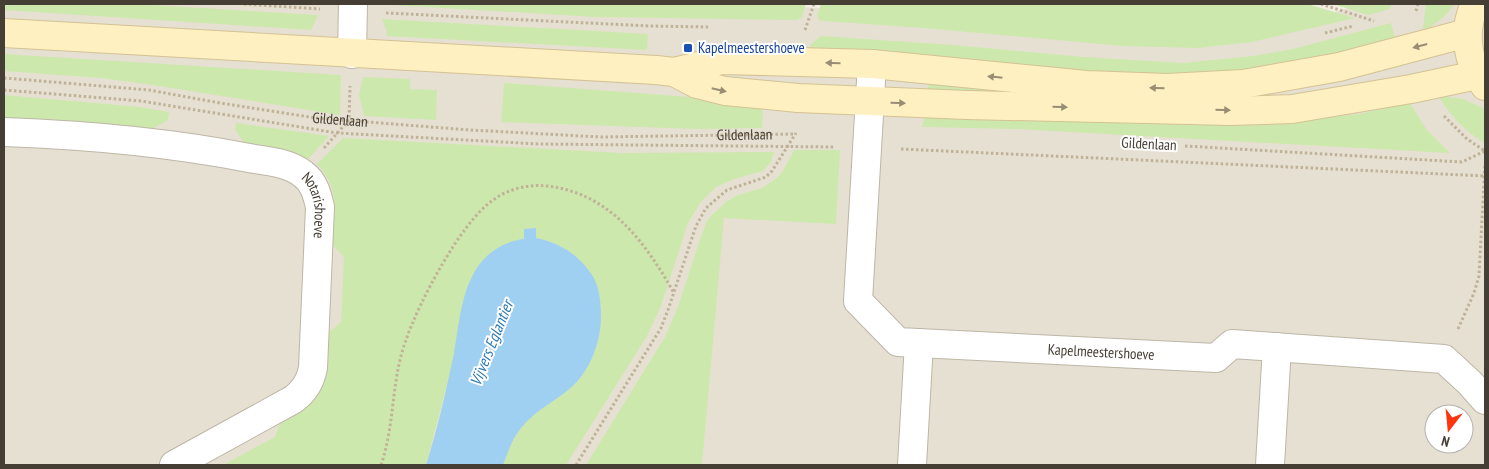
<svg xmlns="http://www.w3.org/2000/svg" width="1489" height="469" font-family="'PT Sans Narrow',sans-serif">
	<style>
		.residential { fill: #e6e0d2; fill-rule: evenodd }
		.green { fill: #cde8ac }
		.water { fill: #9fcff1 }
		.lines { fill: none; stroke-linecap: round; stroke-linejoin: round }
		.street-casing { stroke: #beb6a7; stroke-width: 30 }
		.secondary-casing { stroke: #d4c293; stroke-width: 30 }
		.path { stroke: #c0b298; stroke-width: 3; stroke-dasharray: 2.5 2.5; stroke-linecap: butt }
		.street { stroke: #fff; stroke-width: 28 }
		.secondary { stroke: #fff0c2; stroke-width: 28 }
		.oneway { fill: #998e74 }
		.transit-dot { fill: #1a4fb4; stroke: #fff; stroke-width: 2 }
		.labels { text-anchor: middle; stroke-width: 4; stroke-linejoin: round; paint-order: stroke }
		.transit-label { font-size: 15px; fill: #164399; stroke: #fff; text-anchor: start }
		.street-label { font-size: 15px; fill: #453e34; stroke: #fff }
		.water-label { font-size: 16px; font-style: italic; fill: #2c79b2; stroke: #fff }
	</style>
	<rect width="100%" height="100%" fill="#f2eee4"/>
	<path class="residential" d="M4 4H799L800 7 1263 32 1363 4H1485V465H4ZM1434 414H1464V444H1434Z"/>
	<g class="green">
		<path d="M4 4H134L318 15 311 30 4 10Z"/>
		<path d="M376 4H806L802 17 797 20 595 17Z"/>
		<path d="M821 4H1307L1355 18 1252 42 1198 48 1123 46 923 28 823 21 819 20 817 16Z"/>
		<path d="M1333 4H1392L1390 9 1368 15Z"/>
		<path d="M1426 4H1455L1444 17 1426 30 1423 28Z"/>
		<path d="M382 19 648 34 647 50 386 36 387 32Z"/>
		<path d="M1391 23 1395 40 1263 70 1132 77 810 51V45L821 36 953 45 1084 57 1183 63 1254 56 1293 49Z"/>
		<path d="M4 54 341 75 340 115 146 84 101 78 4 71Z"/>
		<path d="M363 77 410 79V89L437 90 436 120 364 116 359 95Z"/>
		<path d="M934 82 1002 88 1001 93 926 90 929 85Z"/>
		<path d="M504 83 690 97 760 109 763 112 762 128 696 129 501 122Z"/>
		<path d="M4 95 140 107 169 112 168 120 152 129 4 119Z"/>
		<path d="M1442 96 1463 99 1485 109V143C1466 132 1451 117 1440 98Z"/>
		<path d="M1410 103 1426 129 1450 153 1017 129 922 127 926 113 1294 121 1359 114Z"/>
		<path d="M236 123 329 136 308 159 290 152 245 144 235 130Z"/>
		<path d="M343 138 622 153 774 152 771 162 763 171 734 179 716 187 700 203 688 223 661 306 647 336 566 465H503C508 452 512 439 521 428 533 413 548 405 563 394 587 378 600 347 601 319 601 304 600 287 591 275 578 254 560 243 536 238V228L524 229V239L508 243 492 252 449 377 426 465H223L275 437 281 420 317 395 320 390 325 374 328 333 341 322 344 257 331 243C334 212 341 189 317 164Z"/>
		<path d="M794 150H840L836 224 724 218 702 465H586L665 337 678 307 701 236 707 221 713 214 726 202 738 195 762 188 777 178 783 171Z"/>
	</g>
	<path class="water" d="M536 228V238C560 243 578 254 592 275 600 287 601 304 601 319 600 347 587 378 563 394 548 405 533 413 521 428 512 439 508 452 503 465H426C438 428 446 391 454 353 459 325 461 292 477 268 487 252 505 241 524 239V229Z"/>
	<g class="lines">
		<g class="street-casing">
			<g id="street">
				<path d="M352 54 353 4"/>
				<path id="s2" d="M872 64 858 301 898 342 1216 358 1232 344 1444 359 1470 383 1485 400"/>
				<path id="s3" d="M4 132C86 135 168 142 249 158 266 161 288 162 303 174 314 182 317 194 320 207L313 368C310 382 305 390 294 399L174 465"/>
				<path d="M912 465 919 343"/>
				<path d="M1270 465 1277 347"/>
			</g>
		</g>
		<g class="secondary-casing">
			<g id="secondary">
				<path d="M1475 4C1462 32 1467 62 1485 86"/>
				<path d="M4 33 656 70 674 72 697 84 725 91 798 98 967 105 1231 111 1292 109 1411 89 1477 75"/>
				<path d="M674 72 722 60 872 64 1086 85 1167 88 1243 84 1339 67 1467 33"/>
			</g>
		</g>
		<g class="path">
			<path d="M244 4 320 9"/>
			<path d="M1321 4 1374 21"/>
			<path d="M1416 11 1418 4"/>
			<path d="M386 13 649 26 709 27"/>
			<path d="M805 30 814 4"/>
			<path d="M1325 33 1353 26"/>
			<path id="s1" d="M4 78 149 90 220 103 316 118 470 130 601 137 795 134"/>
			<path d="M4 90 141 101 337 133 539 144 835 147"/>
			<path d="M1444 116 1467 139 1485 151"/>
			<path d="M1185 146 1462 162 1485 151"/>
			<path d="M324 148 349 120 350 86"/>
			<path d="M901 149 1485 176"/>
			<path d="M1458 329 1474 293 1479 276 1485 163"/>
			<path d="M381 465C395 425 391 380 406 340 419 302 461 222 493 200 508 189 528 184 547 186 610 193 645 242 674 293"/>
			<path d="M576 465 661 328 668 310 696 226 706 208 727 190 766 177 772 171 796 133"/>
		</g>
		<use href="#street" class="street"/>
		<use href="#secondary" class="secondary"/>
	</g>
	<defs><path id="oneway-solid" d="M-6-.8H1V-3.2L6.5 0L1 3.2V.8H-6Z" transform="scale(1.25)"/></defs>
	<g class="oneway">
		<use href="#oneway-solid" transform="translate(1420 46) rotate(165)"/>
		<use href="#oneway-solid" transform="translate(833 63) rotate(-179)"/>
		<use href="#oneway-solid" transform="translate(995 77) rotate(-174)"/>
		<use href="#oneway-solid" transform="translate(1157 88) rotate(-178)"/>
		<use href="#oneway-solid" transform="translate(719 90) rotate(13)"/>
		<use href="#oneway-solid" transform="translate(898 103) rotate(2)"/>
		<use href="#oneway-solid" transform="translate(1060 107) rotate(1)"/>
		<use href="#oneway-solid" transform="translate(1223 110) rotate(1)"/>
	</g>
	<rect class="transit-dot" x="683" y="43" width="10" height="10" rx="2.5"/>
	<g class="labels">
		<g class="transit-label">
			<text x="698" y="53">Kapelmeestershoeve</text>
		</g>
		<g class="street-label">
			<text dy="5" stroke="none"><textPath href="#s1" startOffset="339">Gildenlaan</textPath></text>
			<text dy="5" stroke="none"><textPath href="#s1" startOffset="744">Gildenlaan</textPath></text>
			<text transform="translate(1149 144) rotate(3)" y="5">Gildenlaan</text>
			<text dy="5" stroke="none"><textPath href="#s3" startOffset="339">Notarishoeve</textPath></text>
			<text dy="5" stroke="none"><textPath href="#s2" startOffset="498">Kapelmeestershoeve</textPath></text>
		</g>
		<g class="water-label">
			<text transform="translate(491 343) rotate(-68)" y="6">Vijvers Eglantier</text>
		</g>
	</g>
	<rect width="1489" height="469" fill="none" stroke="#453e34" stroke-width="10"/>
	<g transform="translate(1449 429) rotate(196)"><circle r="24" fill="#ffffff" stroke="#b5b2ae"/>
	<path d="M0-4L9 19L0 12L-9 19Z" fill="#fd3410"/>
	<text y="-8" font-size="14" font-weight="bold" text-anchor="middle" fill="#453e34">N</text>
	</g>
</svg>
